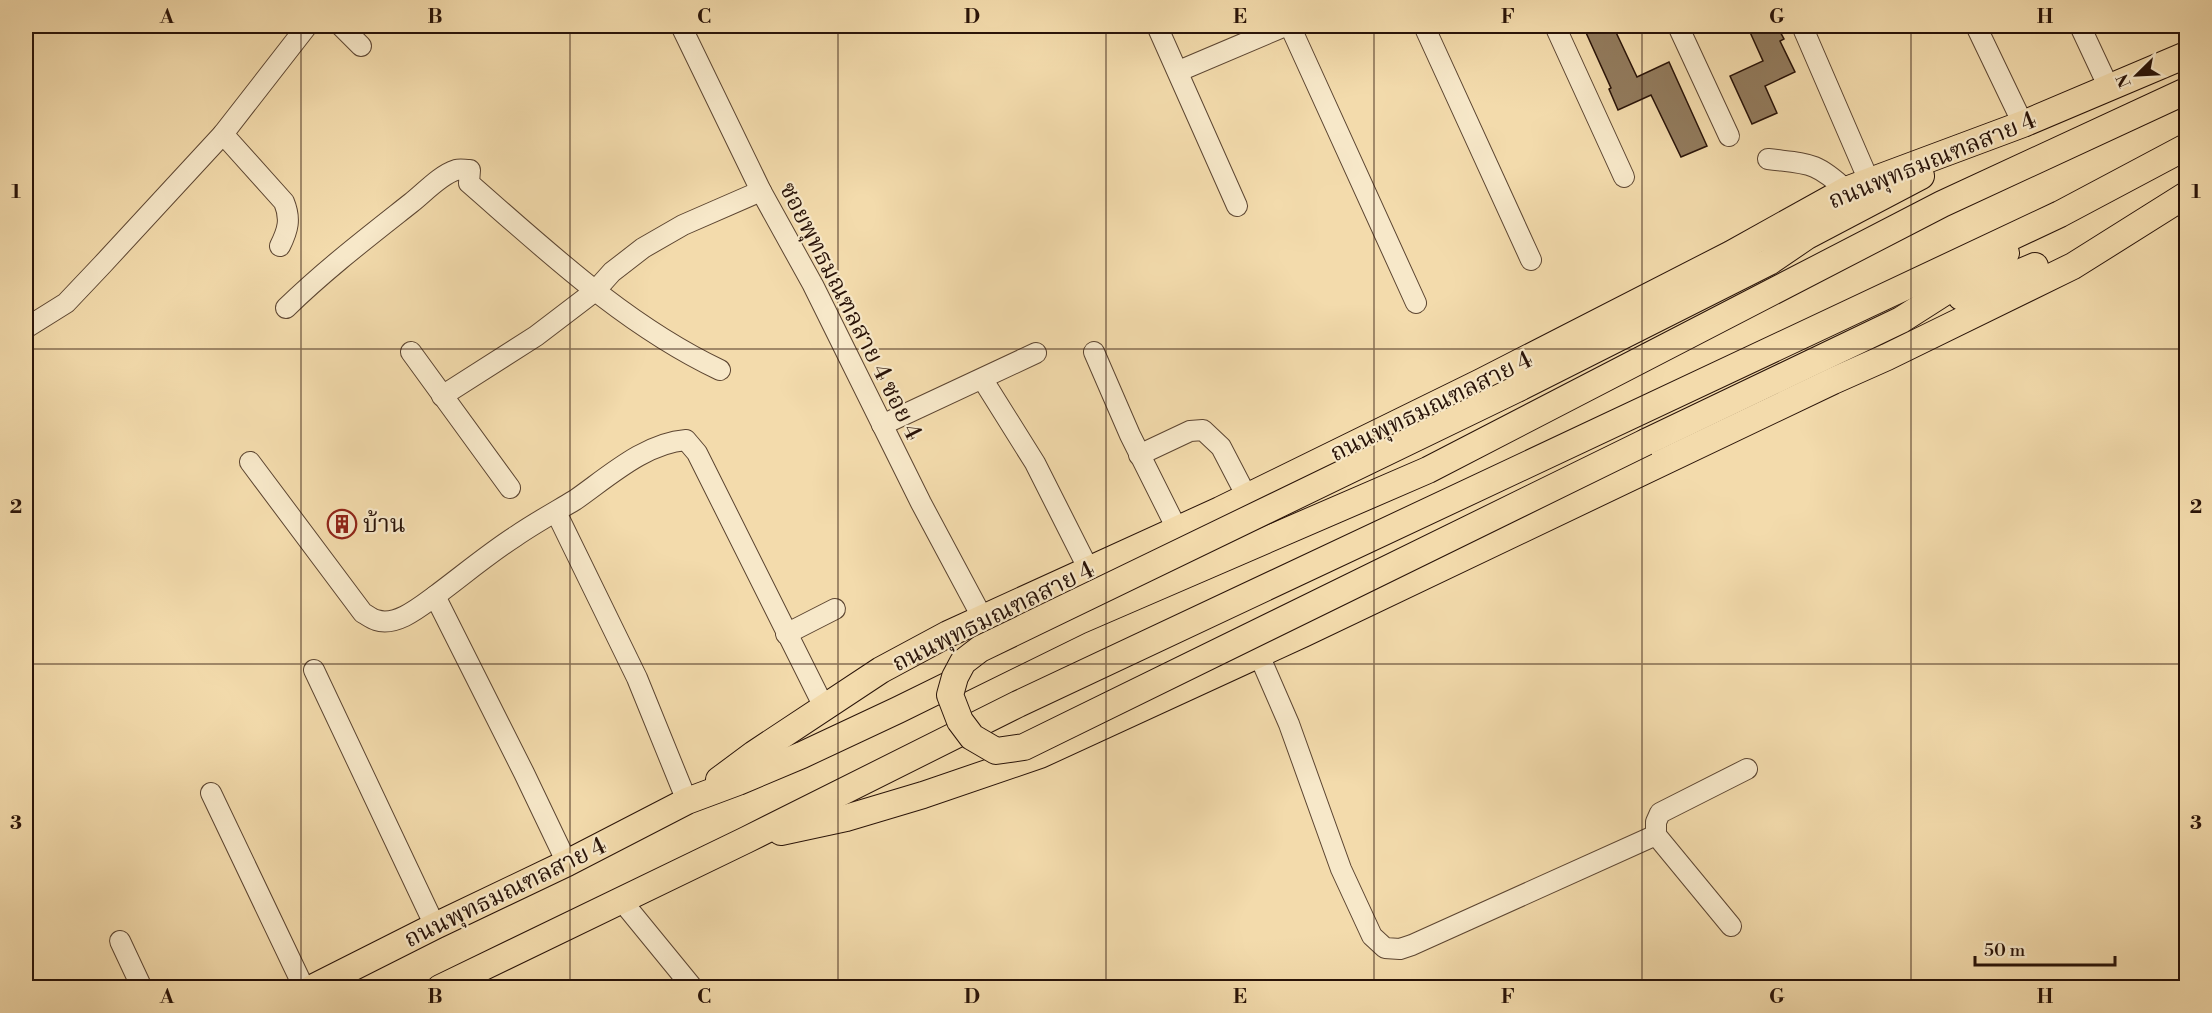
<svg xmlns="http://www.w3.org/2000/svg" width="2212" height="1013" font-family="'Libre Bodoni','Noto Serif Thai',serif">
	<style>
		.building { fill: #927b5d; stroke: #291308; stroke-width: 1.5 }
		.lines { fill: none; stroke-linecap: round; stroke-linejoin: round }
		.minor-casing { stroke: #5c4531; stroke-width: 22 }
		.major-casing { stroke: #291308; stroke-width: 28 }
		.minor { stroke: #f7e8c9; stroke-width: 20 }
		.major { stroke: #f3dbac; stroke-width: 26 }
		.major-bridge-casing { stroke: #291308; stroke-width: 28; stroke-linecap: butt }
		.major-bridge { stroke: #f3dbac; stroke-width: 26 }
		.grid { fill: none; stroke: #291308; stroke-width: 1.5; stroke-opacity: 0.55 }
		.labels { text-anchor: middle; stroke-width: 4.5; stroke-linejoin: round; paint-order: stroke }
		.street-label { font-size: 24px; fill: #291308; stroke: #f7e8c9 }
		.poi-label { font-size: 24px; fill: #291308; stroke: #f7e8c9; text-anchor: start }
		.neatline { fill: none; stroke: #291308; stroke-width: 2 }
		.grid-label { font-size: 20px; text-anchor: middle; font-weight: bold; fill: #291308 }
	</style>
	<rect width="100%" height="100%" fill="#f3dbac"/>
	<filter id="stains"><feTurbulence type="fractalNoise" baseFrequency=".00333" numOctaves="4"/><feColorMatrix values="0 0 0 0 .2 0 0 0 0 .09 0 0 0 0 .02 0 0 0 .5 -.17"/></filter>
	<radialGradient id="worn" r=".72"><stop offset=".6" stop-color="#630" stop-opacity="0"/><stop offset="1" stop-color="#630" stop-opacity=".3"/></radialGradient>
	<g class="building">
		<path d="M1583 26H1613L1637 77 1669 62 1707 146 1681 157 1651 95 1618 110 1609 89 1611 88Z"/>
		<path d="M1758 26H1777L1784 39 1780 41 1795 72 1765 86 1777 113 1752 124 1730 76 1763 61 1749 30Z"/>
	</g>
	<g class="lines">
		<g class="minor-casing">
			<g id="minor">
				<path d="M341 26 361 46"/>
				<path d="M681 26 761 191 813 285 921 503 982 617"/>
				<path d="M1157 26 1237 206"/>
				<path d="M1290 26 1416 303"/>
				<path d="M1424 26 1531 260"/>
				<path d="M1555 26 1624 177"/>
				<path d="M1678 26 1729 136"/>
				<path d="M1802 26 1869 181"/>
				<path d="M1976 26 2023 124"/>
				<path d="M2080 26 2109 88"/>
				<path d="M1179 71 1285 26"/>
				<path d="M223 134 284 202C291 219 288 230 280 246"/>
				<path d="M1768 159C1808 164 1815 161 1846 190"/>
				<path d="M286 308C325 270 368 237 411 203 424 193 440 175 456 170 460 169 465 170 470 170L469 183C547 251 625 325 720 370"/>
				<path d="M26 328 66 303 102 265 223 134 307 26"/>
				<path d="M411 352 510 488"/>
				<path d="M1094 352 1130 435 1177 529"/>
				<path d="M983 380 1035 463 1089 570"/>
				<path d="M442 396 536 336 595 291 612 272 643 248 683 225 761 191"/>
				<path d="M882 425 1036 353"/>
				<path d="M1139 455 1190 431 1203 430 1221 447 1247 497"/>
				<path d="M250 462 363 613C367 615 372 619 376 620 396 627 420 607 435 596L524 773 567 863"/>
				<path d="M556 512 637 678 687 801"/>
				<path d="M435 596C462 576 488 554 516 536 535 523 555 512 575 500 608 477 645 443 686 440L697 453 824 707"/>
				<path d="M786 634 835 609"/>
				<path d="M1259 655 1289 724 1341 869 1372 936 1385 948 1400 949 1412 945 1656 835 1731 926"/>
				<path d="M314 670 435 926"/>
				<path d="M211 793 304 988"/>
				<path d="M1656 835V822L1660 813 1747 769"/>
				<path d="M621 900 693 988"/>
				<path d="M120 941 142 988"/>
			</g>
		</g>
		<g class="major-casing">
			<g id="major">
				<path d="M1961 297 2035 266"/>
				<path d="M1519 388 1769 262 1807 236 1921 176"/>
				<path d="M1646 442 1901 320 2006 253"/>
				<path d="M719 780 754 754 881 670 948 634 1220 510 1481 382 1731 254 1846 190 2023 124 2186 55"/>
				<path d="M781 832 846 818 923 795 1040 755 1303 634 1833 381 1887 357 2073 266 2186 195"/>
				<path d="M312 988 435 926 567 863 687 801 738 782 802 755 898 710 1079 621 1428 470 1942 204 2186 91"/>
				<path d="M440 988 746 840 1018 704 2060 214 2186 147"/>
			</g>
		</g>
		<use href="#minor" class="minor"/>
		<use href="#major" class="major"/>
		<g class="major-bridge-casing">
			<path id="major-bridge" d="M1519 388 980 649 963 662 955 677 950 695 960 721 972 737 996 751 1024 747 1646 442"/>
		</g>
		<use href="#major-bridge" class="major-bridge"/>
	</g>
	<path class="grid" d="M301 26V988M570 26V988M838 26V988M1106 26V988M1374 26V988M1642 26V988M1911 26V988M26 349H2186M26 664H2186"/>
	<defs>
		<g id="building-ring" transform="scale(1.5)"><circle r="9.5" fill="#f7e8c9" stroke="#8f2418" stroke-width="1.5"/><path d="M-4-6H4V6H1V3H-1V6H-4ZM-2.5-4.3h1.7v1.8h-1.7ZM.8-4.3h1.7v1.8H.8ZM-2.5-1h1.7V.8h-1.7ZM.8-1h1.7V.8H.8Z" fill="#8f2418"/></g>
	</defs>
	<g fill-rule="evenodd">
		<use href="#building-ring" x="342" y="524"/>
	</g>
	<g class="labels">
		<g class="street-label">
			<text transform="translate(1932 160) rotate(-22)" y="8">ถนนพุทธมณฑลสาย 4</text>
			<text transform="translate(851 311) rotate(63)" y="8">ซอยพุทธมณฑลสาย 4 ซอย 4</text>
			<text transform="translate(1431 406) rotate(-26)" y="8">ถนนพุทธมณฑลสาย 4</text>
			<text transform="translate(993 616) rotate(-26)" y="8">ถนนพุทธมณฑลสาย 4</text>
			<text transform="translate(505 892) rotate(-26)" y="8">ถนนพุทธมณฑลสาย 4</text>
		</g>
		<g class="poi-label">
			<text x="363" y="532">บ้าน</text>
		</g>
	</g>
	<rect width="2212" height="1013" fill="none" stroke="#f3dbac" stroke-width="66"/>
	<g transform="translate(2137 75) rotate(246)" stroke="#f7e8c9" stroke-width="4.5" paint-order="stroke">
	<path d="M0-4.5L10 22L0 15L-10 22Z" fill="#291308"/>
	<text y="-9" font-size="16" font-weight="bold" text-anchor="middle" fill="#291308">N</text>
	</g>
	<path d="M1975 956v9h140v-9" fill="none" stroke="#291308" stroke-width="3"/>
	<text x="1984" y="956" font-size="18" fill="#291308" stroke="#f7e8c9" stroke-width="4.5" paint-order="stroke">50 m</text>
	<rect x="33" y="33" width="2146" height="947" class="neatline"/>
	<g class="grid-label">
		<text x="167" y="23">A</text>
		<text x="435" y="23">B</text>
		<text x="704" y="23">C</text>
		<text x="972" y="23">D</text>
		<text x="1240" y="23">E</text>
		<text x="1508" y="23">F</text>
		<text x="1777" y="23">G</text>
		<text x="2045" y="23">H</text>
		<text x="16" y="198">1</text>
		<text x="2196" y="198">1</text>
		<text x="16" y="513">2</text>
		<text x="2196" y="513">2</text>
		<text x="16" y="829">3</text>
		<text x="2196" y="829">3</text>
		<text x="167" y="1003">A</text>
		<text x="435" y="1003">B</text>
		<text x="704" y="1003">C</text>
		<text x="972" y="1003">D</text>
		<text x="1240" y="1003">E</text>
		<text x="1508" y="1003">F</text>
		<text x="1777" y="1003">G</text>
		<text x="2045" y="1003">H</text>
	</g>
	<rect width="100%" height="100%" filter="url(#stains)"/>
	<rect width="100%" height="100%" fill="url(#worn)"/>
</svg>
